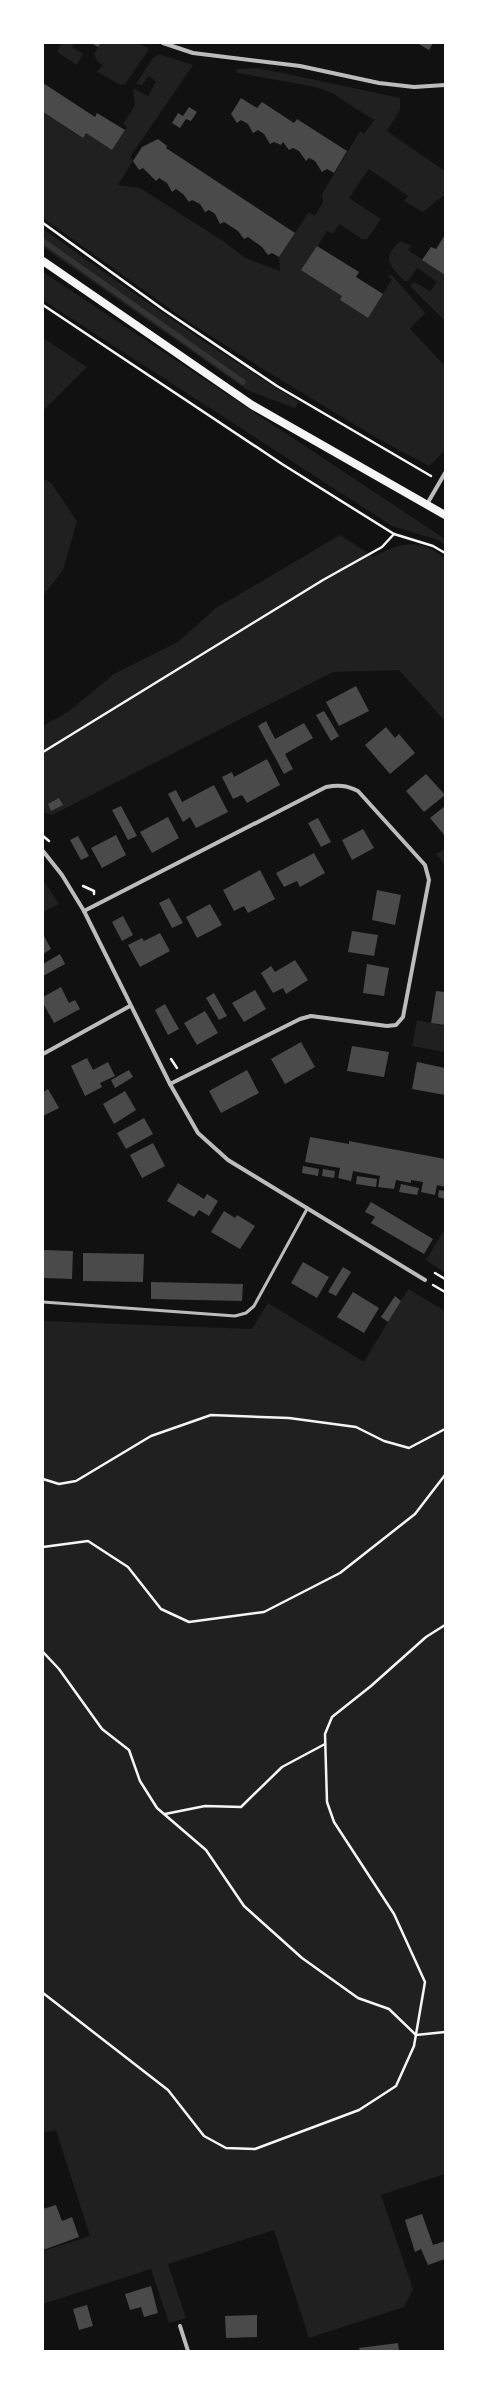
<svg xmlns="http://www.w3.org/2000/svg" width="488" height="2394" font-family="Lato,sans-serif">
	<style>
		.green { fill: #202020 }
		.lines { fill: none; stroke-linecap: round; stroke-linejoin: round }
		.stream { stroke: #333; stroke-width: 5.5 }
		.building { fill: #4a4a4a }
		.path { stroke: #f5f5f5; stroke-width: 2.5 }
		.service { stroke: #bcbcbc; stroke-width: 3 }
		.minor { stroke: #bcbcbc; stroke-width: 4 }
		.secondary { stroke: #f5f5f5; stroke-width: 8 }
	</style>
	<rect width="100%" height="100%" fill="#111"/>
	<g class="green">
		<path d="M62 43H75L72 47 83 54 77 65 57 52Z"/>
		<path d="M101 43H139L149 49 125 84 121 85 97 72 103 65 98 62 94 54Z"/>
		<path d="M159 54 193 65 130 157 133 161 118 185 140 188 223 241 245 258 280 271 279 257 309 212 315 216 323 202 322 194 360 131 364 134 374 120 332 93 315 87 239 73 236 72 237 69 257 68 283 73 400 98V110L387 131 445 171 444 195 423 212 404 201 408 196 369 169 349 198 381 219 367 239H362L339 224 333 234 327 231 302 270 342 296 340 300 368 318 392 279 387 276 391 274 425 313 410 329 445 366V450L429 466 375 437 263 369 187 321 43 218V112L82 138 86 133 112 150 127 127 123 124 135 105 133 88 148 96 156 82 149 76 142 85 136 84 153 58Z"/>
		<path d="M43 229C127 289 211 348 299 402L295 408 247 390 43 247Z"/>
		<path d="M401 241 411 246 408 250 445 275V321L410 286 414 282 430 291 437 282 417 268 408 281H405C389 266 381 257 401 241Z"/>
		<path d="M43 272 445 539V545L438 540 392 526 43 300Z"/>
		<path d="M43 338 87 367 43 411Z"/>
		<path d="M43 478 51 483 77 521 63 570 43 596Z"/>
		<path d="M340 535 374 557C400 542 419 538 445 558V721L399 670 333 672 52 815 43 812V726L69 711 114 674 178 642 216 608Z"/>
		<path d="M445 849V865L436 854Z"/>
		<path d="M43 880 59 904 43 912Z"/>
		<path d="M417 1020 445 1026V1052L412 1046Z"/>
		<path d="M445 1228V1273L426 1260Z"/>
		<path d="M408 1289 445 1311V2174L381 2195 413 2289 404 2307 309 2338 274 2230 168 2264 186 2318 169 2323 151 2269 43 2304V2251L90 2236 56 2130 43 2133V1321L252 1329 268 1303 364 1362Z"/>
	</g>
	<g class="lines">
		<path class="stream" d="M43 241 243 382"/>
	</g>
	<g class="building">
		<path d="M91 43H101L98 47Z"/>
		<path d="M417 43H433L429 50Z"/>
		<path d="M43 83 95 117 97 113 125 130 112 150 86 133 83 138 43 112Z"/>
		<path d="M241 98 257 108 262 102 294 123 297 119 347 151 334 173 327 169 322 172 315 161 309 158 306 161 299 151 293 148 289 150 283 142 281 145 274 142 270 144 264 134 258 130 253 133 248 124 241 120 237 123 231 114Z"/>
		<path d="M189 107 197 112 191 121 186 119 180 128 172 123 178 113 183 116Z"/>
		<path d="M158 139 167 146 166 148 295 233 279 257 272 253 268 255 262 247 248 237 244 239 238 231 224 222 220 224 215 214 209 210 205 212 200 204 192 200 189 202 183 194 176 189 172 192 167 183 159 178 156 181 143 168 139 170 133 161 142 147Z"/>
		<path d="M445 235V275L422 260 431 247 436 249Z"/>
		<path d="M317 246 359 272 356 277 383 294 368 318 340 300 342 296 301 270Z"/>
		<path d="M356 686 369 711 339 726 326 702Z"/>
		<path d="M324 711 339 736 331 741 316 715Z"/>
		<path d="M266 721 275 739 304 723 313 738 285 754 293 769 284 774 258 726Z"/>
		<path d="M386 727 395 738 399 734 415 753 390 774 365 745Z"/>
		<path d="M267 759 280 785 247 803 242 795 233 799 222 777 232 772 234 777Z"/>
		<path d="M426 774 445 795 424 812 406 791Z"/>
		<path d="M214 785 228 812 196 828 190 817 183 822 168 794 176 790 182 802Z"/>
		<path d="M59 798 63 805 51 811 48 804Z"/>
		<path d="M121 806 137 836 128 840 112 810Z"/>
		<path d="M445 806V836L430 818Z"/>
		<path d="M168 817 179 838 152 853 140 832Z"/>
		<path d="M318 818 331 842 321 847 308 823Z"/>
		<path d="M363 829 374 848 352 860 342 840Z"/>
		<path d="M116 835 126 855 102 868 91 848Z"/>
		<path d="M78 836 89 856 81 860 70 840Z"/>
		<path d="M314 853 325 873 300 887 297 881 284 887 276 873Z"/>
		<path d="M260 870 275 899 248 913 244 906 234 911 223 890Z"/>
		<path d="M377 890 401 895 395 925 372 920Z"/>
		<path d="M169 898 183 923 172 928 159 903Z"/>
		<path d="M210 904 222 925 197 938 186 917Z"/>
		<path d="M123 916 133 935 122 941 112 922Z"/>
		<path d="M352 931 378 935 374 956 348 952Z"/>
		<path d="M160 933 170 951 140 967 128 945 142 938 144 941Z"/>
		<path d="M43 934 51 949 43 954Z"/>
		<path d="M60 954 65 964 43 976V964Z"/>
		<path d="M295 960 308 980 286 994 283 988 273 993 261 973 271 966 275 972Z"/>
		<path d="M367 964 389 968 384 996 363 993Z"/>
		<path d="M61 987 69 1003 75 1000 80 1009 54 1023 43 1003V997Z"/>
		<path d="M255 990 266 1009 244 1022 232 1003Z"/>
		<path d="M436 991 445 992V1025L431 1023Z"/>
		<path d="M214 993 227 1016 219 1020 206 998Z"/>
		<path d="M165 1004 179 1029 168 1035 155 1010Z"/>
		<path d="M205 1011 218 1033 197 1045 184 1023Z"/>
		<path d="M301 1042 315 1067 285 1084 271 1059Z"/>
		<path d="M352 1046 389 1052 384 1077 347 1071Z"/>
		<path d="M87 1058 93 1070 108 1062 115 1076 100 1083 102 1087 85 1096 71 1066Z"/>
		<path d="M417 1062 445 1068V1095L412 1089Z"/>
		<path d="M129 1070 133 1077 115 1088 111 1080Z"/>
		<path d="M247 1070 259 1093 221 1113 209 1091Z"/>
		<path d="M48 1089 59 1108 43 1116V1092Z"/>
		<path d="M125 1091 136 1110 114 1124 103 1104Z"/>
		<path d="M144 1118 153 1134 126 1149 117 1133Z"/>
		<path d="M310 1137 349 1144V1141L445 1159V1187L437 1185 435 1195 421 1192 423 1182 411 1180V1183L396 1180 394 1189 378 1187 380 1176 353 1171 351 1181 338 1178 340 1168 305 1162Z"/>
		<path d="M153 1143 165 1166 142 1178 130 1155Z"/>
		<path d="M303 1166 319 1169 318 1176 302 1173Z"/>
		<path d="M323 1169 335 1171 334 1178 322 1176Z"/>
		<path d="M357 1176 377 1179 376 1187 356 1184Z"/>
		<path d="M178 1183 204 1199 207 1194 218 1201 209 1216 199 1210 194 1217 167 1201Z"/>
		<path d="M401 1184 419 1188 417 1195 399 1192Z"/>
		<path d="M439 1190 445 1191V1199L438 1197Z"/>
		<path d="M371 1202 433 1239 424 1254 371 1223 375 1217 365 1212Z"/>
		<path d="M224 1211 235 1218 237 1215 255 1226 240 1249 211 1232Z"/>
		<path d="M43 1250 73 1251 72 1279 43 1278Z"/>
		<path d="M83 1253 144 1254 143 1282 83 1281Z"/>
		<path d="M303 1262 329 1277 317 1298 291 1283Z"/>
		<path d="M343 1267 351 1272 336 1296 328 1292Z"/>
		<path d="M151 1282 243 1284 242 1301 151 1299Z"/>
		<path d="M353 1292 379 1308 364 1333 337 1317Z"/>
		<path d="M395 1296 401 1301 388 1322 381 1317Z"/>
		<path d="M56 2205 62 2221 72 2217 79 2237 43 2250V2209Z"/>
		<path d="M422 2214 433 2245 445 2241V2259L428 2265 421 2249 415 2252 405 2220Z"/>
		<path d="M151 2286 158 2313 144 2317 141 2307 130 2310 125 2294Z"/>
		<path d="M87 2305 93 2326 79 2330 73 2309Z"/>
		<path d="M257 2315V2337L226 2338 225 2316Z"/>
		<path d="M398 2343 399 2351H360L359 2348Z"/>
	</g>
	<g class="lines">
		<g class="path">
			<path d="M43 223 164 310 277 386 431 476"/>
			<path d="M43 305 282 464 394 534 433 546 445 553"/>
			<path d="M43 752 323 580 382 547 394 534"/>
			<path d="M43 836 49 841"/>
			<path d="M83 886 94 891V894"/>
			<path d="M171 1059 177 1068"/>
			<path d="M435 1273 445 1279"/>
			<path d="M433 1285 445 1292"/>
			<path d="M43 1479 59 1484 76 1481 151 1436 211 1415 289 1418 356 1427 384 1441 409 1448 445 1429"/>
			<path d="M43 1547 88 1541 128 1567 161 1609 189 1622 264 1612 340 1573 415 1514 445 1475"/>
			<path d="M43 1652 59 1669 102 1729 129 1750 140 1781 157 1808 206 1850 244 1906 302 1958 358 1998 389 2009 416 2035 445 2032"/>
			<path d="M165 1814 205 1806 241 1807 282 1767 325 1744"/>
			<path d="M43 1993 168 2090 204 2136 226 2148 255 2149 359 2110 396 2086 414 2046 425 1982 394 1914 334 1822 327 1802 325 1734 332 1717 371 1686 426 1637 445 1625"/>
		</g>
		<path class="service" d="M43 1302 235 1316 246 1313 254 1306 307 1209"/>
		<g class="minor">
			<path d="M163 43 193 53 300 66 379 83 414 87 445 85"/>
			<path d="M427 504 445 473"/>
			<path d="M43 851 62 875 84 911 170 1084 198 1133 228 1160 425 1280"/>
			<path d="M84 911 326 787C338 785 346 785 358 791L425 865 429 880 403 1017 396 1025 387 1026 311 1016 300 1019 170 1084"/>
			<path d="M43 1054 130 1006"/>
			<path d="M180 2326 188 2351"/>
		</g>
		<path class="secondary" d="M43 261 252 405 445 515"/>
	</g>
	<rect width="488" height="2394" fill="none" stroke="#ffffff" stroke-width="88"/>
</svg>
